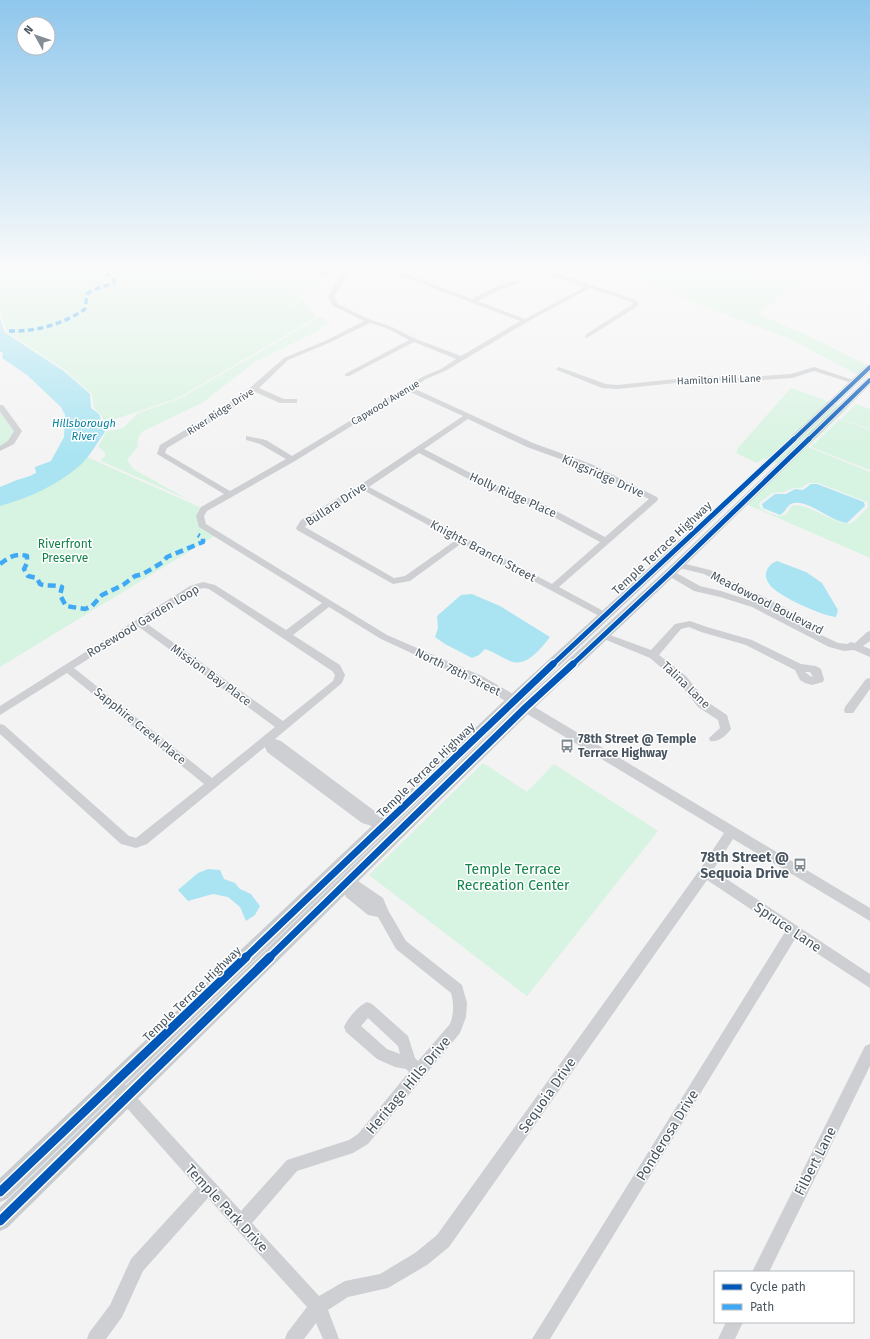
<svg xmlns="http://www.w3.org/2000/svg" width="870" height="1339" font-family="'Fira Sans',sans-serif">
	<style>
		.green { fill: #d7f3e1; fill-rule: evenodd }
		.water { fill: #aae4f2 }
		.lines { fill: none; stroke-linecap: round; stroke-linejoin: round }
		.minor { fill: #cdcfd2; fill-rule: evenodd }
		.major { fill: #c9cdd0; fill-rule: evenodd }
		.quiet-far1 { stroke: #3fa9f5; stroke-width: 3.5; stroke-dasharray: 6 3.5; stroke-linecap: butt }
		.quiet { stroke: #3fa9f5; stroke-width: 4.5; stroke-dasharray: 8 4.5; stroke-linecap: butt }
		.cycleway-far3-casing { stroke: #fff; stroke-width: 5.5 }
		.cycleway-far2-casing { stroke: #fff; stroke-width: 7 }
		.cycleway-far1-casing { stroke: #fff; stroke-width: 10 }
		.cycleway-casing { stroke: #fff; stroke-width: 12 }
		.cycleway-far3 { stroke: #0057b8; stroke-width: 4 }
		.cycleway-far2 { stroke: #0057b8; stroke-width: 5 }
		.cycleway-far1 { stroke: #0057b8; stroke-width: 7 }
		.cycleway { stroke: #0057b8; stroke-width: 9 }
		.labels { text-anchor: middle; stroke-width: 3; stroke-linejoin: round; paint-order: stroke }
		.far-street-label { font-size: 10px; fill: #495661; stroke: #fff }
		.far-water-label { font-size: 11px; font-style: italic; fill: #06819f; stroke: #fff }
		.street-label { font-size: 12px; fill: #495661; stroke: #fff }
		.park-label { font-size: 12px; fill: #138349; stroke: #fff }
		.poi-label { font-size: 12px; font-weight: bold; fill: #495661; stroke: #fff; text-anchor: start }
		.near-poi-label { font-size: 14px; font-weight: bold; fill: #495661; stroke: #fff; text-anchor: end }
		.near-park-label { font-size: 14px; fill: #138349; stroke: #fff }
		.near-street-label { font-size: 14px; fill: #495661; stroke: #fff }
	</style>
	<rect width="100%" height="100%" fill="#f3f3f3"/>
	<g class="green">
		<path d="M0 266H268L295 273 304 274 318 281 301 295 292 307 315 318 178 398 104 423 101 415 94 408 92 394 66 371 6 331 0 307Z"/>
		<path d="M643 266H774L771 269 775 271 781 266 810 274 758 314 822 342 868 366 860 373 856 374 788 338 708 308 628 275Z"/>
		<path d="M302 297 315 316 325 318 328 323 318 331 255 362 202 403 143 431C138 437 137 439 138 446L127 460 133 469 189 500 101 461 105 456V452L98 447 107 431 115 430 123 428 138 413 179 399 317 319 294 307Z"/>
		<path d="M791 388 830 402 768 460 764 458 757 463 736 453 738 448Z"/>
		<path d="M835 404 840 406 779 464 774 462Z"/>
		<path d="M856 404 870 409V429L841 419Z"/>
		<path d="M847 406 849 407 808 447 870 472V558L746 504ZM809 483H818L867 502 868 507 855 521 849 524C831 523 805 501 792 506 790 508 788 512 786 514 779 519 767 512 760 508L759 503 772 493 784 492 794 488H801Z"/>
		<path d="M0 413 14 430C15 439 6 443 0 447Z"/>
		<path d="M840 419 870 430V470L811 447Z"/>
		<path d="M87 457 204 509 202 525 216 535 0 667V506C24 499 70 475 87 457Z"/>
		<path d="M483 763 527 792 554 764 658 831 527 996 369 875Z"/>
	</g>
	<g class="water">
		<path d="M0 317 4 332 65 372 90 394 91 408 99 414 105 432C96 444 89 458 78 467 56 486 28 498 0 506V487L17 480 30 476 36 473 35 467 51 461 64 437 65 415 61 407 27 375 2 358 3 353 0 351Z"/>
		<path d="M811 484H817L864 502 865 506 847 523C830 521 809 500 794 503 787 504 786 512 780 515L763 508 762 504 775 494H786L795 489 803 490Z"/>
		<path d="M777 561 806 572 822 583 838 610 836 617C822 616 778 596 770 585 766 580 764 574 768 568 771 564 772 563 777 561Z"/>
		<path d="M472 594 500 606 550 637C542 647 528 666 513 662 503 659 495 652 485 649L479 655 472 658 445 644 435 637 438 628 437 616 461 595Z"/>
		<path d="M208 869 220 870 224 879 235 883 240 889 251 894 260 906 255 915 246 921 240 907 228 897 213 894 188 901 178 890 198 873Z"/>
	</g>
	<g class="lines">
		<g class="minor">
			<path d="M346 266H352L334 297 338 304 371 320 390 326 416 339 461 356 520 321 376 266H386L472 299C484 293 506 280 519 281V283L497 291 478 301 525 319 584 287 525 266H535L636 300 639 305 638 306 587 338 585 337V335L633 304 631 302 590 288 527 322 445 371 426 379 413 388 533 443 591 464 657 497 658 499 657 501 559 587 607 613 609 615 604 618 601 617 462 543 410 581 393 584 297 530 296 528 301 520 360 485 463 416 408 391 295 461 207 511 204 516 206 524 387 635 482 676 508 691 870 908V921L733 839 713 870 870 974V988L795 939 550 1339H532L785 932 707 880 449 1247 427 1265 388 1288 348 1297 328 1310 339 1339H323L316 1323 304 1339H285L287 1333 307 1307 208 1198 143 1271 122 1317 106 1339H87L89 1333 110 1305 131 1259 197 1187 109 1088 107 1083 109 1078 114 1076 119 1078 241 1211 287 1160 349 1140 358 1134 409 1072 406 1069 395 1067 377 1059 346 1032 344 1027C348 1018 358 1006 367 1002L372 1004 408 1036 415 1058 418 1061 450 1024C454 1013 454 1004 451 993L396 949 378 917 368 915 346 897 344 893 346 884 358 881 383 898 388 910 406 941 462 985 467 1003 466 1017 460 1033 368 1144 353 1153 297 1171 252 1223 319 1296 345 1281 380 1274 415 1253 437 1235 701 868 724 833 474 682 381 639 329 607 293 635 340 665 345 675 342 683 275 739 281 741 376 812C379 818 385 821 388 827L386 830 382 832 372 826 362 823 267 752 265 747 147 844 136 848 121 844 0 734V724L4 725 129 836 136 838 204 784 67 673 0 715V706L190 586 203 582 215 585 286 630 322 603 199 527 196 516 201 507 224 494 157 454 160 445 220 409 251 387 284 358 325 341 364 321 333 306 328 297ZM370 323 386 328 409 340 345 374V376H349L414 342 456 359 441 369 422 377 292 456 266 440 246 436V440L260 444 286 459 230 491 165 453 167 448 226 413 255 392 280 403H297V399H284L259 388 288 360 329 343ZM468 419 527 447 585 468 649 499 605 537 543 504 486 481 424 449ZM419 453 480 485 537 508 600 542 552 584 369 487ZM363 490 456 540 405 576 394 578 305 527 307 524ZM203 588 209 589 332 671 335 675 333 681 283 721 146 623 196 590ZM139 627 275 727 212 778 74 668ZM368 1018 398 1046 400 1054 387 1049 361 1026Z"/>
			<path d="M458 266H466L456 272H452V270Z"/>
			<path d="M773 266H780L774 271 771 269Z"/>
			<path d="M559 367 606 384 617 385 705 376 735 378 791 374 814 367 859 382 855 384 814 371 792 378 735 382 705 380 617 389 602 388 557 370 556 369Z"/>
			<path d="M0 405H3L22 431 14 444 0 451V446L8 441 14 431 0 412Z"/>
			<path d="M678 562 710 570 784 607 820 628 822 630 817 633 838 643 847 644 851 642 855 643 867 632 870 631V641L863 646 870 649V657L854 650 844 651 829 647 752 607 720 597 694 591 667 575 665 573 667 571H673L700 586 721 591 758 603 798 623 704 574 675 567 674 565 675 563Z"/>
			<path d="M690 621 707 627 752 640 801 664 816 666 821 669 824 679 823 682 812 685 805 683 800 680 795 670 746 645 701 632 689 627 681 629 659 655 686 676 706 701 727 715 731 729C727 735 718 743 710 741L709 738 720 728 718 720 698 707 678 682 650 658 599 637 597 635 602 632 651 650 675 624ZM805 672H810L813 677 810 676Z"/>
			<path d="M870 678V689L853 713H845L844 710 845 707 866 679Z"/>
			<path d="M870 1044V1066L769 1272H752L865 1046Z"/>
			<path d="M726 1322H743L735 1339H718Z"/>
		</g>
		<g class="major">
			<path d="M870 364V372L519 704 7 1199 0 1202V1178L509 696 729 495 867 365Z"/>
			<path d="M870 377V385L674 576 531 711 7 1228 0 1231V1207L521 703 666 570 867 378Z"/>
		</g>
		<g class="quiet-far1">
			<path d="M304 266 329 274"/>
			<path d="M9 331C35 332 64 324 85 309L87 294 93 290 114 283V280L107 273 95 266"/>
		</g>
		<path class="quiet" d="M0 564C9 557 16 553 27 556V563L24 569 28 576 37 578 40 584C47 587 54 584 62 587L60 595 66 606 85 609 92 606 102 595 123 585 135 576 143 574 163 562 167 557 203 542V538L198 535"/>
		<g class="cycleway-far3-casing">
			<g id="cycleway-far3">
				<path d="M793 440 870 367"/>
				<path d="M808 440 870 380"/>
			</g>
		</g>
		<g class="cycleway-far2-casing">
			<g id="cycleway-far2">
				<path d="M552 665 794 439"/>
				<path d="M572 665 670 573 809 439"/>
			</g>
		</g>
		<g class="cycleway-far1-casing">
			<g id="cycleway-far1">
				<path d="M245 958 553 664"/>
				<path d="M269 958 526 707 573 664"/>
			</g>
		</g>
		<g class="cycleway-casing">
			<g id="cycleway">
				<path d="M0 1192 246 957"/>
				<path d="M0 1221 270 957"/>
			</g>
		</g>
		<use href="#cycleway-far3" class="cycleway-far3"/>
		<use href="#cycleway-far2" class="cycleway-far2"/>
		<use href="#cycleway-far1" class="cycleway-far1"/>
		<use href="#cycleway" class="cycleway"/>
	</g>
	<linearGradient id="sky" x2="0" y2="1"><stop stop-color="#8fc7ec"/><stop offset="0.59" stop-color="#fafafa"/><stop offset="1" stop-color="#fafafa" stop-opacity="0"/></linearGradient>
	<rect width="870" height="454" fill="url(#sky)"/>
	<defs>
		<g id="bus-bare" transform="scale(1.08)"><path d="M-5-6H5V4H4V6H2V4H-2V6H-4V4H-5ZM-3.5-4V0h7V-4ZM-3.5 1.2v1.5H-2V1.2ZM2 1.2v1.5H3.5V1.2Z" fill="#848d94" stroke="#fff" stroke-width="2.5" paint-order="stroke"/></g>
	</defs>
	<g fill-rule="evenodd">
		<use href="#bus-bare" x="567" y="746"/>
		<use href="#bus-bare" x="800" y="865"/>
	</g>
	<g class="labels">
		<g class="far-street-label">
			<text transform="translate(719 379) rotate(-2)" y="4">Hamilton Hill Lane</text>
			<text transform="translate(385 402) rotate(-31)" y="4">Capwood Avenue</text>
			<text transform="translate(220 411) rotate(-33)" y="4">River Ridge Drive</text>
		</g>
		<g class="far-water-label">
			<text x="84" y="427">Hillsborough<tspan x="84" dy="13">River</tspan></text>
		</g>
		<g class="street-label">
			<text transform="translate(603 476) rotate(24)" y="4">Kingsridge Drive</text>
			<text transform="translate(513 495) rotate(24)" y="4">Holly Ridge Place</text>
			<text transform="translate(336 504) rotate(-33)" y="4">Bullara Drive</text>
			<text transform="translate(662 548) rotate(-43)" y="4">Temple Terrace Highway</text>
			<text transform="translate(483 551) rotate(28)" y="4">Knights Branch Street</text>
			<text transform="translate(767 603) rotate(27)" y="4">Meadowood Boulevard</text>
			<text transform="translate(143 621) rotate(-31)" y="4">Rosewood Garden Loop</text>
			<text transform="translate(458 672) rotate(26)" y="4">North 78th Street</text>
			<text transform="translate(211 675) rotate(36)" y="4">Mission Bay Place</text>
			<text transform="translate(686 685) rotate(44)" y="4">Talina Lane</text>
			<text transform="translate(140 726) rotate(39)" y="4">Sapphire Creek Place</text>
			<text transform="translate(426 770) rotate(-44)" y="4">Temple Terrace Highway</text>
			<text transform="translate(192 994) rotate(-44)" y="4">Temple Terrace Highway</text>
		</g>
		<g class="park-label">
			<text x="65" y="548">Riverfront<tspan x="65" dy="14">Preserve</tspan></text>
		</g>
		<g class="poi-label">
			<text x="578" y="743">78th Street @ Temple<tspan x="578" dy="14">Terrace Highway</tspan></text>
		</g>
		<g class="near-poi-label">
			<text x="789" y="862">78th Street @<tspan x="789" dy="16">Sequoia Drive</tspan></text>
		</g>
		<g class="near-park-label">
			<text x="513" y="874">Temple Terrace<tspan x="513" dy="16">Recreation Center</tspan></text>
		</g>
		<g class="near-street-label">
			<text transform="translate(788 927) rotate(34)" y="5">Spruce Lane</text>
			<text transform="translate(408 1085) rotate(-50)" y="5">Heritage Hills Drive</text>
			<text transform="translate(547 1095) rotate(-55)" y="5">Sequoia Drive</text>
			<text transform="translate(667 1135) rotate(-58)" y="5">Ponderosa Drive</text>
			<text transform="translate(815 1161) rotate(-63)" y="5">Filbert Lane</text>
			<text transform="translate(227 1208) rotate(47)" y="5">Temple Park Drive</text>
		</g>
	</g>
	<rect x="714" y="1271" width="140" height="52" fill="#ffffff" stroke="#b6bbc0"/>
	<rect x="722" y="1284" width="20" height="6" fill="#0057b8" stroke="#b6bbc0"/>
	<text x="750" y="1291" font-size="12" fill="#495661">Cycle path</text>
	<rect x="722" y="1304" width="20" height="6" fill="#3fa9f5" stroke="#b6bbc0"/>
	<text x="750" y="1311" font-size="12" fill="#495661">Path</text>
	<g transform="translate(36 36) rotate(310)"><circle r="19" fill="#ffffff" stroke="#b6bbc0"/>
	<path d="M0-3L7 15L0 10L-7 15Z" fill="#848d94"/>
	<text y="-6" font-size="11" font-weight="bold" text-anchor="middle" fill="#495661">N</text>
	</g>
</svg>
